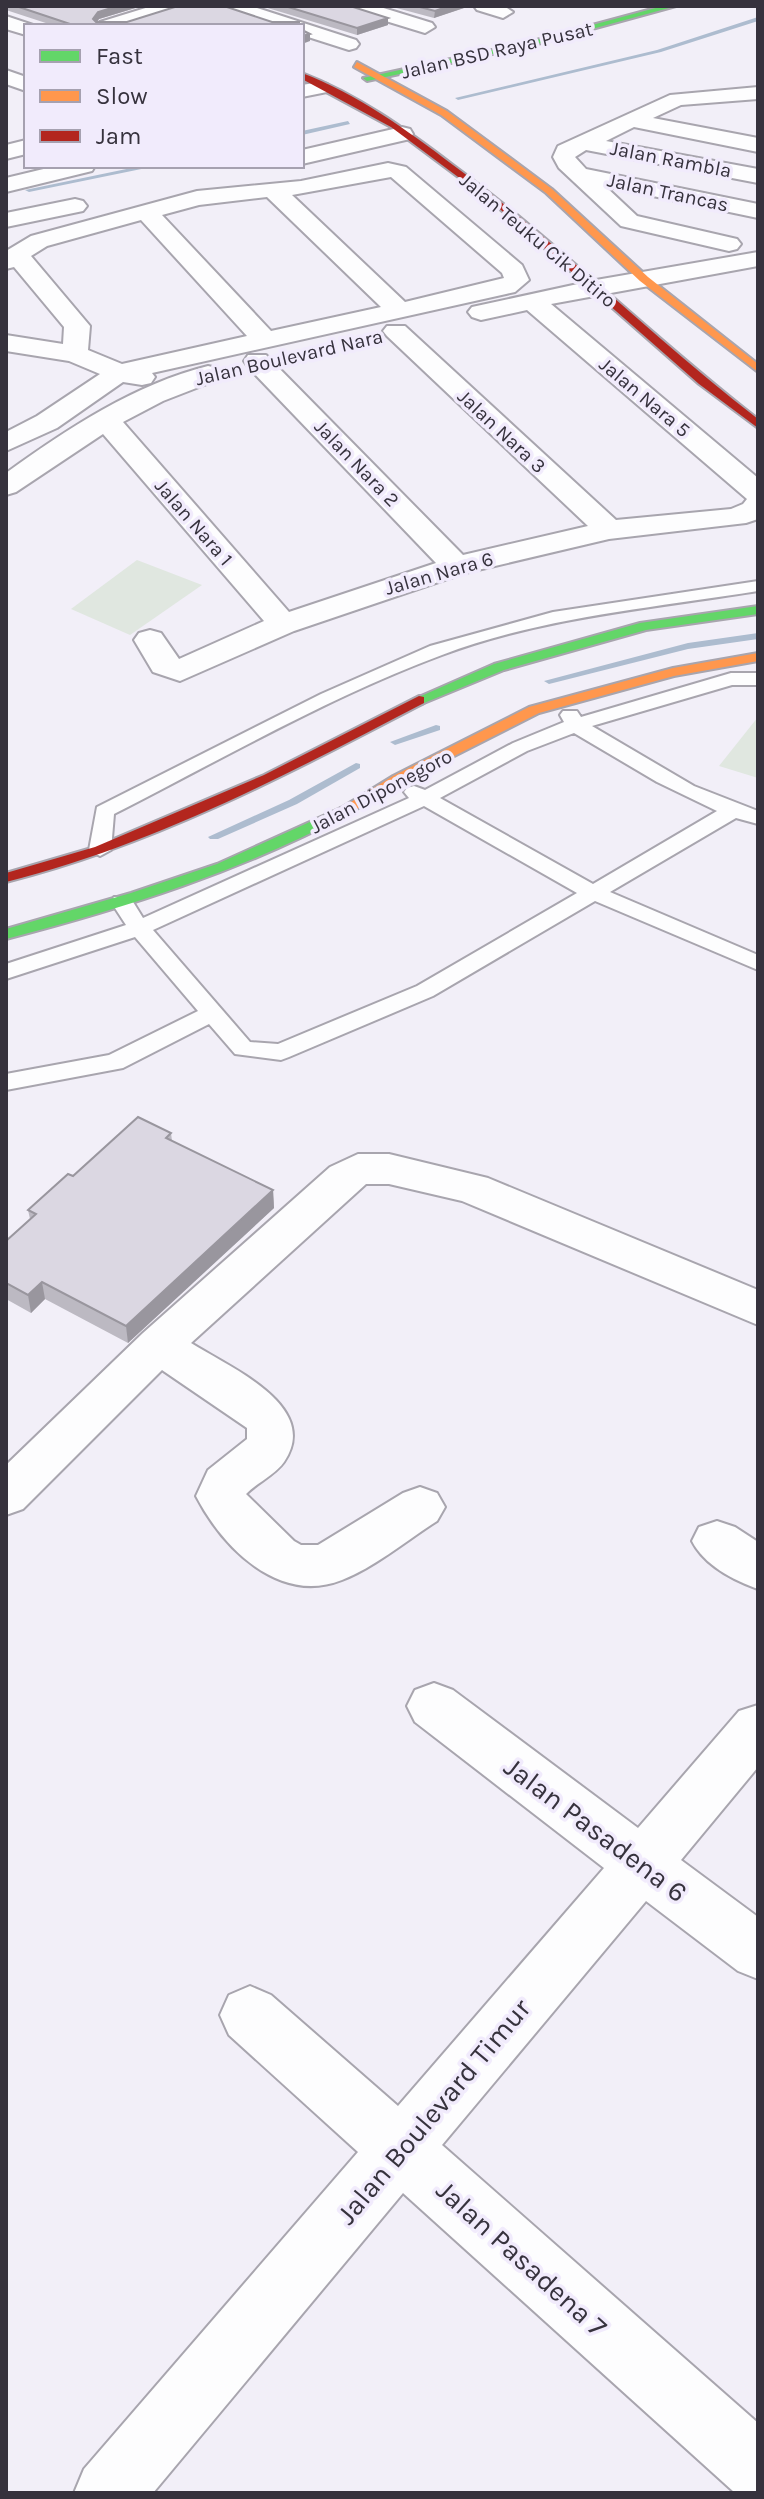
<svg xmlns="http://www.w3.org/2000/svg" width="764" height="2499" font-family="Karla,sans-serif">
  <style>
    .green { fill: #e0e7e0 }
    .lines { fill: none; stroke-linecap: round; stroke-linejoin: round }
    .stream { fill: #adbccf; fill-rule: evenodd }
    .lane-casing { stroke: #a8a5ae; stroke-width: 4 }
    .street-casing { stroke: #a8a5ae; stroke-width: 4 }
    .fast-casing { stroke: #a8a5ae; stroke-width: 4 }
    .slow-casing { stroke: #a8a5ae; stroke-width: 4 }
    .jam-casing { stroke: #a8a5ae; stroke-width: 4 }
    .lane { fill: #fdfdfe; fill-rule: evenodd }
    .street { fill: #fdfdfe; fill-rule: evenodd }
    .fast { fill: #63d668; fill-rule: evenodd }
    .slow { fill: #ff974d; fill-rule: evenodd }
    .jam { fill: #b3261e; fill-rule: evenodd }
    .wall { fill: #bcb9c2 }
    .shaded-wall { fill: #99969e }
    .building { fill: #dbd7e2; stroke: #99969e; stroke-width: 2 }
    .labels { text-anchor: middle; stroke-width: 7; stroke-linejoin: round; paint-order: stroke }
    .far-street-label { font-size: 20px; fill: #36323d; stroke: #f1ebfc }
    .near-street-label { font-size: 28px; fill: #36323d; stroke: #f1ebfc }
  </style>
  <rect width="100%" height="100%" fill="#f2eff8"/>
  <g class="green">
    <path d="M137,560L202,585L130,635L71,609Z"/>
    <path d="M758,717V778L719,766Z"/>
  </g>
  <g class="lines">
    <g class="stream">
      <path d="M758,17V21L661,52L458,100L455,98L657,50Z"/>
      <path d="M348,121L350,124L302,135V131Z"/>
      <path d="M141,166H156L29,192L25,190Z"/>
      <path d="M758,633V639L688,649L549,684L544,681L688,643Z"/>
      <path d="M436,725L440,726V730L395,745L390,742Z"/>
      <path d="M356,763L360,764V768L297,804L218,839H210L208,837L289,800Z"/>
    </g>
    <g class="lane-casing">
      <g id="lane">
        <path d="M758,581V591C653,608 542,617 442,655C329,697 222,759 114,814L111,850L100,856L89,850L97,807L321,694L430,646L553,612Z"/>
        <path d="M731,673H758V685H732L592,726L694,786L758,811V824L736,818L610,892L758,955V970L595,901L433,996L289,1057L281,1060L235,1054L209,1024L123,1068L6,1090V1074L109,1055L198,1011L135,937L6,979V964L126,925L111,902L114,897H130L143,918L409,798L404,792L407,788L414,786L425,790L513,743L564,722L560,715L563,711H577L581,717ZM574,733L657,782L717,811L593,884L440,798L527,751ZM424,806L577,893L417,986L278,1044L250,1042L153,930Z"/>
      </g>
    </g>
    <g class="street-casing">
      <g id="street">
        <path d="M152,6H182L179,10L127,26H97L100,22Z"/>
        <path d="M221,6H251L356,40L359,44L356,48L349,50L302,35V26H273L224,10Z"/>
        <path d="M347,6H377L432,23L435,27L425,33L350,10Z"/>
        <path d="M474,6H504L513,12L503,18L477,10Z"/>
        <path d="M6,16L33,25L34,26H26V35L6,29Z"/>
        <path d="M6,70L26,77V91L6,84Z"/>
        <path d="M320,82L327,84L330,88L327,92L302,97V85Z"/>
        <path d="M758,87V99L681,105L653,118L758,138V152L634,127L606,141L758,169V183L586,150L575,157L586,169L758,204V218L605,186L637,216L737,239L741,244L737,249L729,251L621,226L559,168L553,157L558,146L670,95Z"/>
        <path d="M402,127L410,129L413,134L410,139L302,164V150Z"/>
        <path d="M26,140V154L6,159V145Z"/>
        <path d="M388,163L406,167L522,265L529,280L515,292L506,294L152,373L155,377L151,383L142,385L123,382L57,428L6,451V432L37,416L100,374L69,361L6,351V335L63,344L64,327L14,267L6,269V251L31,236L197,191L301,181ZM391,177L502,273L504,278L405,302L292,195ZM267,197L381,307L271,331L162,215L199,205ZM141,220L247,336L122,364L88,350L90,326L31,256L47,246Z"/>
        <path d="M56,166H95L92,171L6,192V178Z"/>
        <path d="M75,199L83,201L87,206L83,211L6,227V213Z"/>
        <path d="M758,252V266L551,304L758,478V519L746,523L609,539L465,573L294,631L180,681L153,672L134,640L139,633L150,630L161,633L179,659L264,621L103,434L16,492L6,495V473C67,429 135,384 208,366L217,368L221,374L217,380L163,401L123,422L289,612L436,563L248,367L244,361L248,355H266L463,555L588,526L387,336L383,331L387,326H405L616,520L731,509L743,504L747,499L527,310L481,320L472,317L468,312L472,307L596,280Z"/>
        <path d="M358,1154H389L488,1178L758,1290V1325L462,1201L389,1184H366L191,1343C229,1367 322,1406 284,1462C275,1475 258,1482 246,1494L294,1541L301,1545H318L403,1493L420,1487L437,1493L445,1507L437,1521C407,1540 375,1567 342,1580C279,1605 223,1548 196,1496L208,1470L247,1439V1428L162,1370L23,1509L6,1515V1465L143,1333L330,1167Z"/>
        <path d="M717,1521L735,1527L758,1542V1589C733,1580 704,1565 692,1541L699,1527Z"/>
        <path d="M434,1683L453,1690L638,1828L739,1711L758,1705V1767L681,1860L758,1917V1979L738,1971L646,1901L442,2145L758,2423V2493L734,2492L403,2193L153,2493H74L84,2469L358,2152L229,2035L220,2015L229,1995L250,1986L271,1995L398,2106L604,1868L415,1722L407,1706L415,1690Z"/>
      </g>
    </g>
    <g class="fast-casing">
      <g id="fast">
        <path d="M663,6H676L530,46L367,81L363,78L529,42Z"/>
        <path d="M758,606V614L646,630L504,670L424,703L419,704L412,700L494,664L640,623Z"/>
        <path d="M345,806L350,807V813C242,871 125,908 6,939V929L131,893L217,864Z"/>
      </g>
    </g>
    <g class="slow-casing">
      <g id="slow">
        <path d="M357,62L447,111L552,189L648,277L758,364V372L640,281L546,193L441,115L354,67Z"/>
        <path d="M758,653V661L674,676L539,713L403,782L350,813L345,814L338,810L393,776L529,707L673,668Z"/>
      </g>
    </g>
    <g class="jam-casing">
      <g id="jam">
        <path d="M302,73C357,94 407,130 453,165C560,244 653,338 758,419V428L699,384L493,203L391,127L302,79Z"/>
        <path d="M419,696L424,697V703C290,773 154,845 6,882V873L95,847L264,775Z"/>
      </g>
    </g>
    <use href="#lane" class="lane"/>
    <use href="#street" class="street"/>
    <use href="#fast" class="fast"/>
    <use href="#slow" class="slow"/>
    <use href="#jam" class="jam"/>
  </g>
  <g class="wall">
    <path d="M6,6H142L99,19L97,22H272L299,26H55L6,10Z"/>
    <path d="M261,6H350L388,25L357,35Z"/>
    <path d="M389,6H470L434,18Z"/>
    <path d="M171,1133L172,1141L273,1190L274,1208L128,1343L45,1299L31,1313L6,1299V1241L30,1219L28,1210L73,1176Z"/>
  </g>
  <g class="shaded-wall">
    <path d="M118,6H142L99,19L94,26L93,19L98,12Z"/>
    <path d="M449,6H470L434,18L435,11Z"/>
    <path d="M388,18V25L357,35V28Z"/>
    <path d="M310,34V41L302,44V36Z"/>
    <path d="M273,1190L274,1208L128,1343L126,1326Z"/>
    <path d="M42,1282L45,1299L31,1313L28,1295Z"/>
  </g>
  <g class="building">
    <path d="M16,6H118L98,12L93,19L96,22H127L178,6H224L272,22H299V26H76Z"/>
    <path d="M285,6H350L388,18L357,28Z"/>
    <path d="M416,6H449L435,11Z"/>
    <path d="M302,30L310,34L302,36Z"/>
    <path d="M138,1117L171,1133L166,1138L273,1190L126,1326L42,1282L28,1295L6,1283V1241L36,1214L28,1210L68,1174L73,1176Z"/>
  </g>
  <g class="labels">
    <g class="far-street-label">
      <text transform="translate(497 50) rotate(-13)" y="7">Jalan BSD Raya Pusat</text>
      <text transform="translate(671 159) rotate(11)" y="7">Jalan Rambla</text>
      <text transform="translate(668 192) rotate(12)" y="7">Jalan Trancas</text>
      <text transform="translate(538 240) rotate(40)" y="7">Jalan Teuku Cik Ditiro</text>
      <text transform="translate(289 357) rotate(-13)" y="7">Jalan Boulevard Nara</text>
      <text transform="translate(645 397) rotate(40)" y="7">Jalan Nara 5</text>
      <text transform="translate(502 431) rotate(43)" y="7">Jalan Nara 3</text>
      <text transform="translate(357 463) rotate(46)" y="7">Jalan Nara 2</text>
      <text transform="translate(194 522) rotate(49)" y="7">Jalan Nara 1</text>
      <text transform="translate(439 573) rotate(-16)" y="7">Jalan Nara 6</text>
      <text transform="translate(381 791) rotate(-28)" y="7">Jalan Diponegoro</text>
    </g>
    <g class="near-street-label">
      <text transform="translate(596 1829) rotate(37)" y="10">Jalan Pasadena 6</text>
      <text transform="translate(433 2111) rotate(-50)" y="10">Jalan Boulevard Timur</text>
      <text transform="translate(522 2258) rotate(42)" y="10">Jalan Pasadena 7</text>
    </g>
  </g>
  <rect width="764" height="2499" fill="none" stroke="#36323d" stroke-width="16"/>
  <rect x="24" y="24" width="280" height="144" fill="#f1ebfc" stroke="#a6a1b0" stroke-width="2"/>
  <rect x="40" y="50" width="40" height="12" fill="#63d668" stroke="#a6a1b0" stroke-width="2"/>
  <text x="96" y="64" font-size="24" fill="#36323d">Fast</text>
  <rect x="40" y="90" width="40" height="12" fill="#ff974d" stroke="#a6a1b0" stroke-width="2"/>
  <text x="96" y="104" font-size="24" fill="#36323d">Slow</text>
  <rect x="40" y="130" width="40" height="12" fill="#b3261e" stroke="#a6a1b0" stroke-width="2"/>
  <text x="96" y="144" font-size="24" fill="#36323d">Jam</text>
</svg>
